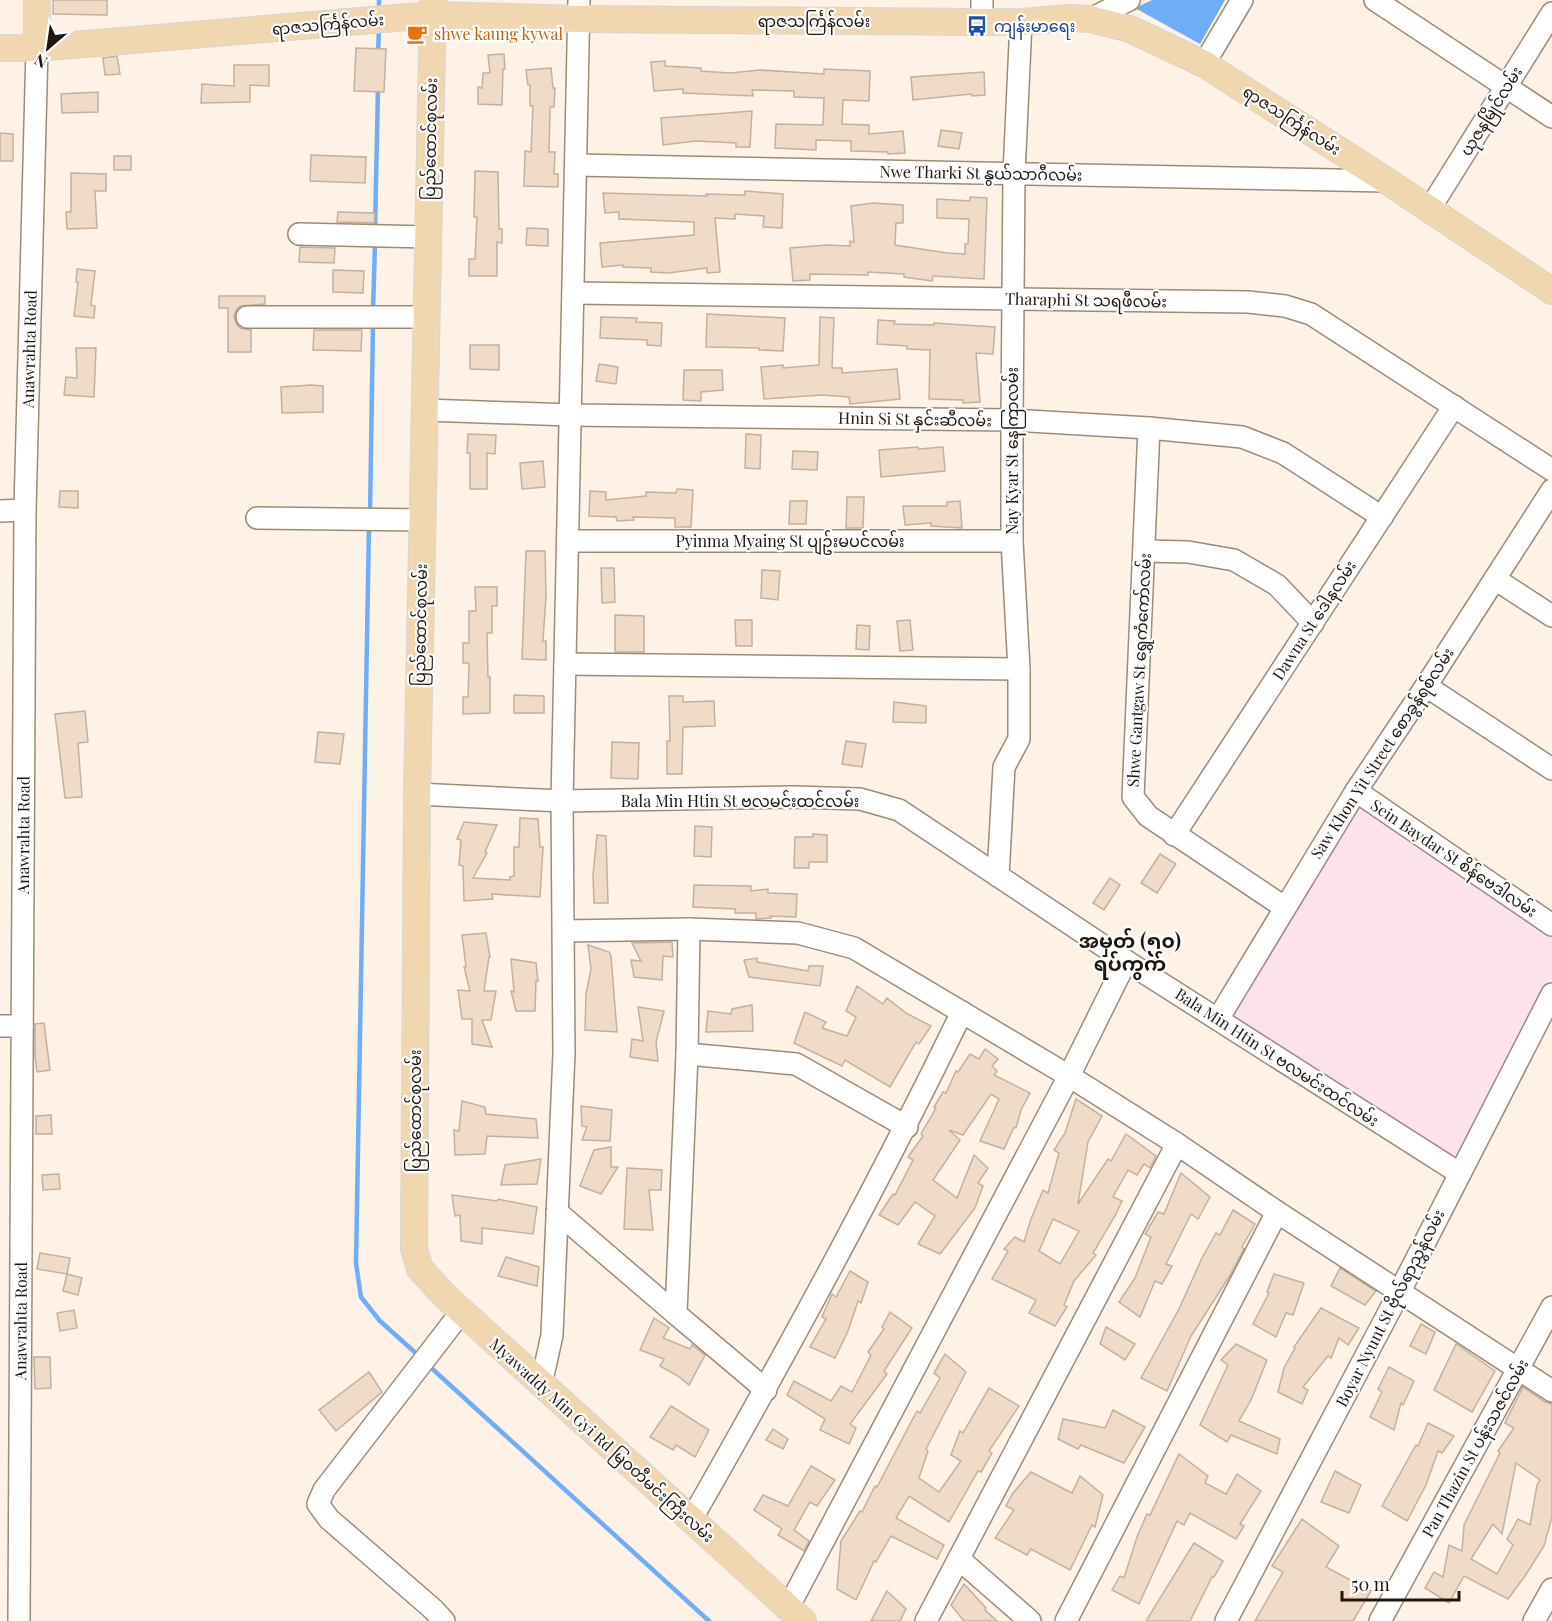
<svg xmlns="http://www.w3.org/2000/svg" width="1552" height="1621" font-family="'Playfair Display','Noto Sans Myanmar',serif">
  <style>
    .education { fill: #fbe2ed }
    .water { fill: #6fadf7 }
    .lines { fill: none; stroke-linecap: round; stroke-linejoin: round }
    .stream { stroke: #6fadf7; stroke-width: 4.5 }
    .building { fill: #efdbc7; stroke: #c3b09d; stroke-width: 1.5; fill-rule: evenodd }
    .minor-casing { stroke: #9d8b78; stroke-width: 24 }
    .major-casing { stroke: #d6d5d4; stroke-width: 28 }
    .minor { stroke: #fff; stroke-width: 21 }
    .major { stroke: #f1d7b0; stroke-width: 26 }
    .labels { text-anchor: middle; stroke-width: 4.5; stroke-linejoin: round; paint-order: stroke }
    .street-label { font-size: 16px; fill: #1e1710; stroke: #fff }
    .transit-label { font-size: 16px; fill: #164399; stroke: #fff; text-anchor: start }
    .food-label { font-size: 16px; fill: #c56008; stroke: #fff; text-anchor: start }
    .quarter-label { font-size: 20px; font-weight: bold; fill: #1e1710; stroke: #fff }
  </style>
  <rect width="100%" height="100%" fill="#fef2e6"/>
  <path class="education" d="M1358,807L1552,937V978L1456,1163L1228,1014Z"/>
  <path class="water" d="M1152,0H1225L1200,44L1135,8Z"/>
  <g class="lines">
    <g class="stream">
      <path d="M379,12V0"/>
      <path d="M378,54L379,27"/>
      <path d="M375,231L378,87"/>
      <path d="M373,312L375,243"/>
      <path d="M370,513L373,324"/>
      <path d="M369,525L356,1263L361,1297L380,1321L419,1356"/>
      <path d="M427,1364L709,1621"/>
    </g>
  </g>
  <g class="building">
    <path d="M53,0H107V15L53,14Z"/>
    <path d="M356,48L386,49L384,92L354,91Z"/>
    <path d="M504,54L505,69H503L502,105L478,104V87L482,88L483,73H490L488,55Z"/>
    <path d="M117,56L120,74L105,75L103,58Z"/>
    <path d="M665,61V66L701,68V71L730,73L760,70L824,74V69L870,71L869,101L843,100L842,124L869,125V134L903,131L905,153L888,154V152L851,151V141L816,140V150L775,148L776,124L823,125L824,98L794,97V91L752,90L753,96L683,93V89L654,91L651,62Z"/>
    <path d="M234,65H269V86L250,85V102L201,103L202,84L234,86Z"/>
    <path d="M551,68L553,88H555L554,107H550L549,152H555L554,174H558V187L524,186L525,151L531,152L533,106H530V85H528L526,70Z"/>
    <path d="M984,72L985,95L972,96L971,94L913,100L911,77Z"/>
    <path d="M98,92V112L62,113L61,94Z"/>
    <path d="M752,111L750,147H736V143L696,141L663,145L661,118Z"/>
    <path d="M941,130L962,133L959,149L938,146Z"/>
    <path d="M0,133L13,134V161H0Z"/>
    <path d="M311,155L366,157L365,183L310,181Z"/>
    <rect x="114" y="156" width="17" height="14"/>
    <path d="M475,171L498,172L499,229H502V243L497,242V276H469V259H475L477,217H474Z"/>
    <path d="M71,173L106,174V191H95L97,228L67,229L66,212H71Z"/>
    <path d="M745,191L783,194L782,228L763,227L764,216L735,214V219L715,218L720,272L707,273V268L668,273L651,272V268L623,267V265L602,267L600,243L694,235V222L619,219V212L605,213L603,193L707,196L706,194L745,195Z"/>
    <path d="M970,197L987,198L984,279L933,276L932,281L904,277V274L868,272V275L810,274V280L793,281L790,248L827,245L850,246V241L854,242L851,206L873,203L903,205V223H896L895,245L947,253L965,254V244H968L969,219L937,218V199L970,201Z"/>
    <path d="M338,212L375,213L374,223L337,222Z"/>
    <path d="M527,228L548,229V246L526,245Z"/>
    <path d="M300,247L335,248L334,263L299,262Z"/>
    <path d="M77,269L95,271L91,305L95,306L94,318L74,316L78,282H76Z"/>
    <path d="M333,270L364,271L363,293L333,292Z"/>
    <path d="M219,296H265V304L241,306L236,310L234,316L236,323L240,328L251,330V352H228V308H219Z"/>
    <path d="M707,314L785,318L783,351L759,350V348L706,347Z"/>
    <path d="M601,317L637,318L636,322L662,323L661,346L647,345V340L600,338Z"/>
    <path d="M820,317L834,318L832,368H842V373L897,369L900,399L850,404L849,397L822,395L764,399L761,367L783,365V368L819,365Z"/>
    <path d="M878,320L895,321L894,324L934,325V323L995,327L993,354L976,353L980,402L963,403V400L929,399L930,350L907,349V346L877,344Z"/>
    <path d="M314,330H362L361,351L313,350Z"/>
    <path d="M470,345H499V370L470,369Z"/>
    <path d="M76,348H96L94,397L64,395L66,377L77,378Z"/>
    <path d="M599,364L618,367L616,384L596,381Z"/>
    <path d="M684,370H722L723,390L701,392V401L683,400Z"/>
    <path d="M311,385L323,386V412L282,413L281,387Z"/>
    <path d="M468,434L496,435L495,454L487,453V489H470V453H467Z"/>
    <path d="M746,434L761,435L760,469L745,468Z"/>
    <path d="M918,447L919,449L943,447L945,471L881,477L879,450Z"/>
    <path d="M793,451L818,452L817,470L792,469Z"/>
    <path d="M543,461L545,487L522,489L520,463Z"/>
    <path d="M677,489L693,490L691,527H675V518L633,517L634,520L617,521L616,517L589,516L590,491L606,492V500L646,496V492L676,493Z"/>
    <path d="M60,491H78V508L59,507Z"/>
    <path d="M847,497H864L863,528H846Z"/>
    <path d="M790,501H807L806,524H789Z"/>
    <path d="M960,501L962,528L931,526V523L905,525L903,506H947V502Z"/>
    <path d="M526,551H545L546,596L543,641H546V660L522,659Z"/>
    <path d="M601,568H614L615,602L602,603Z"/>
    <path d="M762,570L780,571L778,600L761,598Z"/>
    <path d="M475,587H497V606H492V633H487L488,677H490V713L463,714V697H468L469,663H463V643H469V611H476Z"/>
    <path d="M615,615L644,616V652H615Z"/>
    <path d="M735,620H752V646H736Z"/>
    <path d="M910,620L913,650L900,651L897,621Z"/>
    <path d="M857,625L870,626L869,650L856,649Z"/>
    <path d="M514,695L544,696V713H514Z"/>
    <path d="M669,696H683V702L714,701L715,726L683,727L682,774H667V741H670Z"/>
    <path d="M894,702L926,706V723L893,722Z"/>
    <path d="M85,711L88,742L78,743L82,797L65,798L55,714Z"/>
    <path d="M318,732L344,734L340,764L315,762Z"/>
    <path d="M846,741L866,744L862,767L842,764Z"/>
    <path d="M612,742L639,743L638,779L611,778Z"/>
    <path d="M520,818L538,819L540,847H543L540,897L492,894L493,899L464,901L463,866L459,865L461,840L457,839L464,822L497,825L485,852L487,853L473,878L510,880V877L514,876V847H519Z"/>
    <path d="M695,826L712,827L711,857L694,856Z"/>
    <path d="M813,834L827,835V862H809V868H794L795,837H813Z"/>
    <path d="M597,835L606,836L608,903H594L593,875Z"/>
    <path d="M1160,854L1176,864L1157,893L1141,883Z"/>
    <path d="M1110,878L1120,885L1104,910L1093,903Z"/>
    <path d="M694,885L751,886V891L768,889V893L797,894L796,917L770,916L771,918L756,919V913H735V909L693,907Z"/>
    <path d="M486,933L490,957H489L484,991H496L491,1020H482L492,1047L472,1044V1019H462L458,990L470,991L464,967H466L462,935Z"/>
    <path d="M672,942L673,957L663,956L662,980L634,977L631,960L641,961L632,943Z"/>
    <path d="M588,945L609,952L611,956L617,1032L585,1030L586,994L591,969Z"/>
    <path d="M757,958V962L808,971L809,966H823L820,986L749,977L744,960Z"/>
    <path d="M511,959L536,963L538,981H536L535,1011H516L511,991L514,992Z"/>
    <path d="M857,986L883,1004L887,998L906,1013L931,1026L919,1044L916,1042L890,1087L845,1060L842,1066L794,1043L805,1012L826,1022L822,1028L847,1036L856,1017L846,1011Z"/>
    <path d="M752,1005L753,1031L706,1032L708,1011L731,1014L732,1009Z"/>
    <path d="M638,1007L664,1011L656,1042L658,1061L630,1057L632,1039L643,1041Z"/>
    <path d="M44,1023L50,1070L37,1072L35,1056V1024Z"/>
    <path d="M985,1049L998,1059L992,1066L997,1071L994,1075L1030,1093L1021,1110L1016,1128L1014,1127L1004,1149L980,1141L999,1099L991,1094L963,1135L949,1130L960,1140L933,1180L957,1198L974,1155L988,1168L978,1183L983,1186L975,1208L940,1254L918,1244L935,1216L915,1202L898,1225L879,1215L893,1194L895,1195L913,1160L908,1157L923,1136L921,1134L936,1108L934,1107L943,1092L946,1093L956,1071L958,1072L970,1054L979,1059Z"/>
    <path d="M1076,1099L1102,1116L1088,1142L1078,1204L1108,1159L1111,1161L1126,1134L1156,1156L1150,1168L1144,1164L1137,1175L1128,1170L1113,1197L1122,1201L1116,1214L1093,1253L1096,1255L1074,1281L1064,1305L1067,1307L1055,1326L1029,1313L1036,1300L992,1279L1008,1251L1004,1249L1015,1237L1024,1242L1031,1219L1043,1190L1048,1193L1059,1153L1054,1150L1065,1133ZM1053,1219L1079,1231L1060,1264L1039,1251Z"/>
    <path d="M462,1101L485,1107L486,1114L536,1119L538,1138L487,1136L485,1154L455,1155L454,1130L459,1131Z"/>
    <path d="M581,1106L612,1110L610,1141L582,1140L587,1127L582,1126Z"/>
    <path d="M51,1115L52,1134H36V1116Z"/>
    <path d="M611,1147V1167H618L601,1194L580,1186L594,1150Z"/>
    <path d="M541,1159L537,1184L501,1185L505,1165Z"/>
    <path d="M627,1168L662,1170L661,1190H649L653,1230L624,1229Z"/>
    <path d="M1181,1173L1210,1197L1198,1219L1191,1214L1166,1264L1172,1266L1162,1284L1155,1281L1140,1317L1119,1302L1135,1278L1151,1237L1145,1234L1158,1212L1164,1214Z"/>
    <path d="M59,1174L60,1189L43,1190L42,1175Z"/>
    <path d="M452,1195L497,1201L498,1199L537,1207L533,1234L482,1228V1244L461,1241L460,1215L455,1216Z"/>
    <path d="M1233,1210L1255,1224L1242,1247L1244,1249L1229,1277L1191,1336L1167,1391L1141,1378L1179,1309L1202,1258L1216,1233L1220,1235Z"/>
    <path d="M40,1253L70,1258L67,1274L37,1269Z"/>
    <path d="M506,1257L539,1267L537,1286L498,1276Z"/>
    <path d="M1340,1268L1376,1291L1365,1305L1331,1286Z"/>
    <path d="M850,1271L868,1282L861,1303L858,1301L848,1331L835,1358L810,1347L826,1319L822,1317L832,1294L836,1297Z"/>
    <path d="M67,1274L82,1278L78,1295L63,1291Z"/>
    <path d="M1274,1274L1304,1283L1293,1315L1286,1313L1276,1337L1253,1324L1269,1293L1267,1292Z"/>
    <path d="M1321,1308L1359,1328L1348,1345L1339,1338L1331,1358L1328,1356L1303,1387L1308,1390L1302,1404L1278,1392L1284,1368L1295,1348L1294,1347Z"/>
    <path d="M74,1310L77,1328L60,1331L57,1313Z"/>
    <path d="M890,1312L912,1328L884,1371L887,1374L850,1424L856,1428L849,1444L820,1430L825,1419L787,1395L794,1381L831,1401L841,1386L852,1392L871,1355L868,1352L884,1329L882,1327Z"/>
    <path d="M654,1318L669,1328L663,1338L690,1349L692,1345L705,1355L689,1385L678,1376L660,1366L664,1359L640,1350Z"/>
    <path d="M1421,1324L1435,1332L1426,1354L1410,1346Z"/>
    <path d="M1106,1327L1135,1344L1125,1360L1100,1344Z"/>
    <path d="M1236,1344L1267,1360L1251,1400L1239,1421L1280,1439L1277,1454L1231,1435L1227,1442L1200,1425L1228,1365L1221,1360Z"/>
    <path d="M1456,1344L1495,1371L1472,1412L1434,1390Z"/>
    <path d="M945,1354L966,1372L926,1449L928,1451L919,1478L939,1492L961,1461L951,1455L960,1431L963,1433L989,1388L1019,1406L989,1451L992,1453L981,1472L978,1471L949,1522L909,1496L896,1518L944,1545L937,1559L891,1536L876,1562L874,1561L856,1600L837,1589L841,1541L860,1511L862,1512L875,1486L877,1487L909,1426L917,1411L920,1413L940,1378L934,1373Z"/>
    <path d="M34,1357H50L51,1388L35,1389Z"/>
    <path d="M1389,1367L1414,1381L1403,1405L1401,1403L1394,1430L1370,1417L1382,1392L1378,1389Z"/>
    <path d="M369,1372L382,1392L336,1431L319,1410Z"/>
    <path d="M1523,1387L1545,1402L1552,1404V1517L1544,1546L1525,1576L1508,1599L1464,1576L1449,1603L1425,1588L1434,1572L1443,1577L1449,1545L1462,1551L1464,1525L1500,1453L1498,1451L1514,1428L1505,1423ZM1516,1463L1540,1480L1537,1485L1530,1525L1518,1519L1507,1539L1513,1545L1497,1574L1471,1559L1493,1524L1502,1534Z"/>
    <path d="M671,1406L709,1430L695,1457L676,1445L673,1450L650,1437Z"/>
    <path d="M1113,1410L1145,1427L1124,1463L1081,1445L1078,1449L1058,1439L1063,1419L1105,1428Z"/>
    <path d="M1428,1423L1454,1436L1442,1453L1438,1451L1426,1485L1407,1521L1382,1506L1416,1445L1418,1446Z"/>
    <path d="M773,1429L788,1439L783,1449L766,1440Z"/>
    <path d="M1179,1454L1208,1476L1205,1483L1226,1494L1237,1474L1261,1491L1240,1524L1244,1526L1236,1539L1190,1513L1184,1525L1177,1521L1139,1604L1112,1590L1120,1576L1124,1578L1137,1537L1147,1514L1150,1515Z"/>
    <path d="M811,1466L835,1480L817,1506L810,1502L794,1530L809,1541L804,1551L778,1535L782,1529L754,1510L763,1495L788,1506Z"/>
    <path d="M1335,1471L1361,1485L1349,1513L1321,1502Z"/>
    <path d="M1031,1472L1072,1493L1080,1476L1103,1495L1095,1527L1092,1525L1070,1570L1031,1549L1027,1555L995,1538L1014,1510L1006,1506L1013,1493Z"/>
    <path d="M1302,1519L1339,1546L1326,1567L1371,1591L1353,1621H1255L1283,1572L1272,1566Z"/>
    <path d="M1194,1543L1223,1561L1214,1577H1212L1190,1621H1146Z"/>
    <path d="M964,1584L986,1608L985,1610L997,1621H964L951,1605Z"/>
    <path d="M887,1591L906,1609L900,1621H871Z"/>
  </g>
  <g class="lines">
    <g class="minor-casing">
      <g id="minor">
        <path d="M982,0V22"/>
        <path d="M1375,0L1552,117"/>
        <path d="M1090,19L1129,0"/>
        <path d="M1204,64L1242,0"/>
        <path d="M576,165L1387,181"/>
        <path d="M1429,210L1552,13"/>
        <path d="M299,234L428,237"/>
        <path d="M573,293L1248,302L1285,306L1311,314L1552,470"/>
        <path d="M247,317H427"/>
        <path d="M425,410L570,415L1012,420L1149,428L1242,437L1283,453L1382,517"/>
        <path d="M1149,428L1133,797L1148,816L1284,907"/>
        <path d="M0,511L25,510"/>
        <path d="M257,518L423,520"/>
        <path d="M568,541H1012"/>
        <path d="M1144,551L1188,552L1234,560L1277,585L1313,623"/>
        <path d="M1495,579L1552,616"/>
        <path d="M565,664L1019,669"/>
        <path d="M1426,686L1552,769"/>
        <path d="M1356,791L1552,925"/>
        <path d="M417,794L562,801L794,797L860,799L899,810L1126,961L1459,1173"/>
        <path d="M1174,835L1454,406"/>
        <path d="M998,876L1004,767L1019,739V669L1012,541V420L1014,173L1021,22"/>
        <path d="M689,929L687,1054L676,1314L766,1390"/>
        <path d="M564,931L689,929L798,933L854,948L1069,1076L1177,1144L1277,1212L1552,1391"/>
        <path d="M1218,1019L1356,791L1426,686L1552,490"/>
        <path d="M0,1026H22"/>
        <path d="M687,1054L796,1064L907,1127"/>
        <path d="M557,1212L676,1314"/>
        <path d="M541,1385L552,1335L564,1053L562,801L579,0"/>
        <path d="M691,1520C786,1354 878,1185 962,1012"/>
        <path d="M959,1559L1030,1621"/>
        <path d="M788,1608L1069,1076L1126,961"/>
        <path id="s1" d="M19,1621L25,510L37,48"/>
        <path d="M444,1621L434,1610L329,1519L318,1504L324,1490L462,1311"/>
        <path d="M926,1621L1177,1144"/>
        <path d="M1066,1621L1277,1212"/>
        <path d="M1226,1621L1400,1291L1552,994"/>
        <path d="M1380,1621L1552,1307"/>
        <path d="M1534,1621L1552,1589"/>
      </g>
    </g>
    <g class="major-casing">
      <g id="major">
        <path d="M433,0L417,794L414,1249L420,1269L446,1297L803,1621"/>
        <path d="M0,48H37L432,15L579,19L982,22H1021L1070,18L1090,19L1130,29L1204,64L1387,181L1552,291"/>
        <path d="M37,48V0"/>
      </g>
    </g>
    <use href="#minor" class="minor"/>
    <use href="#major" class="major"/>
  </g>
  <defs>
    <g id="bus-bare" transform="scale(1.62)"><path d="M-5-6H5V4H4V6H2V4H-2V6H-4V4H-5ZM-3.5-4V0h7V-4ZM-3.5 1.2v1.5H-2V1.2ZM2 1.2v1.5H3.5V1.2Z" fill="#1a4fb4" stroke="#fff" stroke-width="2.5" paint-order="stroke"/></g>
    <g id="cafe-bare" transform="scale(1.62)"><path d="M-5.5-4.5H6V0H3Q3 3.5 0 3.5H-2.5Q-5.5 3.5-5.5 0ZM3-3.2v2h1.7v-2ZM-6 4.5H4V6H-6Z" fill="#e8710a" stroke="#fff" stroke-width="2.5" paint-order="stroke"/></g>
  </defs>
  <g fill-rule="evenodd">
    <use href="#bus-bare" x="977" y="26"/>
    <use href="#cafe-bare" x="417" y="34"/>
  </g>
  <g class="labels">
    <g class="street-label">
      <text x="814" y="27">ရာဇသင်္ကြန်လမ်း</text>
      <text transform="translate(328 24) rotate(-5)" y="6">ရာဇသင်္ကြန်လမ်း</text>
      <text transform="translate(1491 111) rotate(-58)" y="6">ယုဇနမြိုင်လမ်း</text>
      <text transform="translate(1292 120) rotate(33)" y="6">ရာဇသင်္ကြန်လမ်း</text>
      <text transform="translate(430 139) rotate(-89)" y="6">ပြည်ထောင်စုလမ်း</text>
      <text transform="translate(981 173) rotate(1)" y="6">Nwe Tharki St နွယ်သာဂီလမ်း</text>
      <text transform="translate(1086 300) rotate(1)" y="6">Tharaphi St သရဖီလမ်း</text>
      <text dy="6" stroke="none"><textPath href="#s1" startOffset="1272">Anawrahta Road</textPath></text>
      <text transform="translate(915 419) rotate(1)" y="6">Hnin Si St နှင်းဆီလမ်း</text>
      <text transform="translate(1012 451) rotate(-90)" y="6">Nay Kyar St နေကြာလမ်း</text>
      <text x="790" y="547">Pyinma Myaing St ပျဥ်းမပင်လမ်း</text>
      <text transform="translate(1314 620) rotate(-57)" y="6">Dawna St ဒေါနလမ်း</text>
      <text transform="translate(420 625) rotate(-89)" y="6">ပြည်ထောင်စုလမ်း</text>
      <text transform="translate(1139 670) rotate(-87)" y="6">Shwe Gantgaw St ရွှေကံကော်လမ်း</text>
      <text transform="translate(1382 753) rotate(-57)" y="6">Saw Khon Yit Street စောခွန်ရစ်လမ်း</text>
      <text x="740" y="807">Bala Min Htin St ဗလမင်းထင်လမ်း</text>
      <text dy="6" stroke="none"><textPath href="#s1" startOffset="786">Anawrahta Road</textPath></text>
      <text transform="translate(1454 858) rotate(34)" y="6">Sein Baydar St စိန်ဗေဒါလမ်း</text>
      <text transform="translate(1277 1057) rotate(33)" y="6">Bala Min Htin St ဗလမင်းထင်လမ်း</text>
      <text transform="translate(415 1111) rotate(-90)" y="6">ပြည်ထောင်စုလမ်း</text>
      <text transform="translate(1390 1308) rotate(-63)" y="6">Boyar Nyunt St ဗိုလ်ရာညွှန်လမ်း</text>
      <text dy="6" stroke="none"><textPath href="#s1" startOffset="300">Anawrahta Road</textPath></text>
      <text transform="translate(602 1440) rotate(42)" y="6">Myawaddy Min Gyi Rd မြဝတီမင်းကြီးလမ်း</text>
      <text transform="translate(1475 1448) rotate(-61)" y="6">Pan Thazin St ပန်းသဇင်လမ်း</text>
    </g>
    <g class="transit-label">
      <text x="994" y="32">ကျန်းမာရေး</text>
    </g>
    <g class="food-label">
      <text x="434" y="40">shwe kaung kywal</text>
    </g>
    <g class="quarter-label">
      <text x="1130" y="948">အမှတ် (၅၀)<tspan x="1130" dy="23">ရပ်ကွက်</tspan></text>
    </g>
  </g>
  <g transform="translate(48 48) rotate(209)" stroke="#ffffff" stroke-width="4.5" paint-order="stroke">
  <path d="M0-4.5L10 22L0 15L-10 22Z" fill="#1e1710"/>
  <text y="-9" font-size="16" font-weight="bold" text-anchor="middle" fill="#1e1710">N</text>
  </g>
  <path d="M1342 1591v9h117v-9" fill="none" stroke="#1e1710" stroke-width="3"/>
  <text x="1351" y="1591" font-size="18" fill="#1e1710" stroke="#ffffff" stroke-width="4.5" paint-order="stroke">50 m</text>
</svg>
